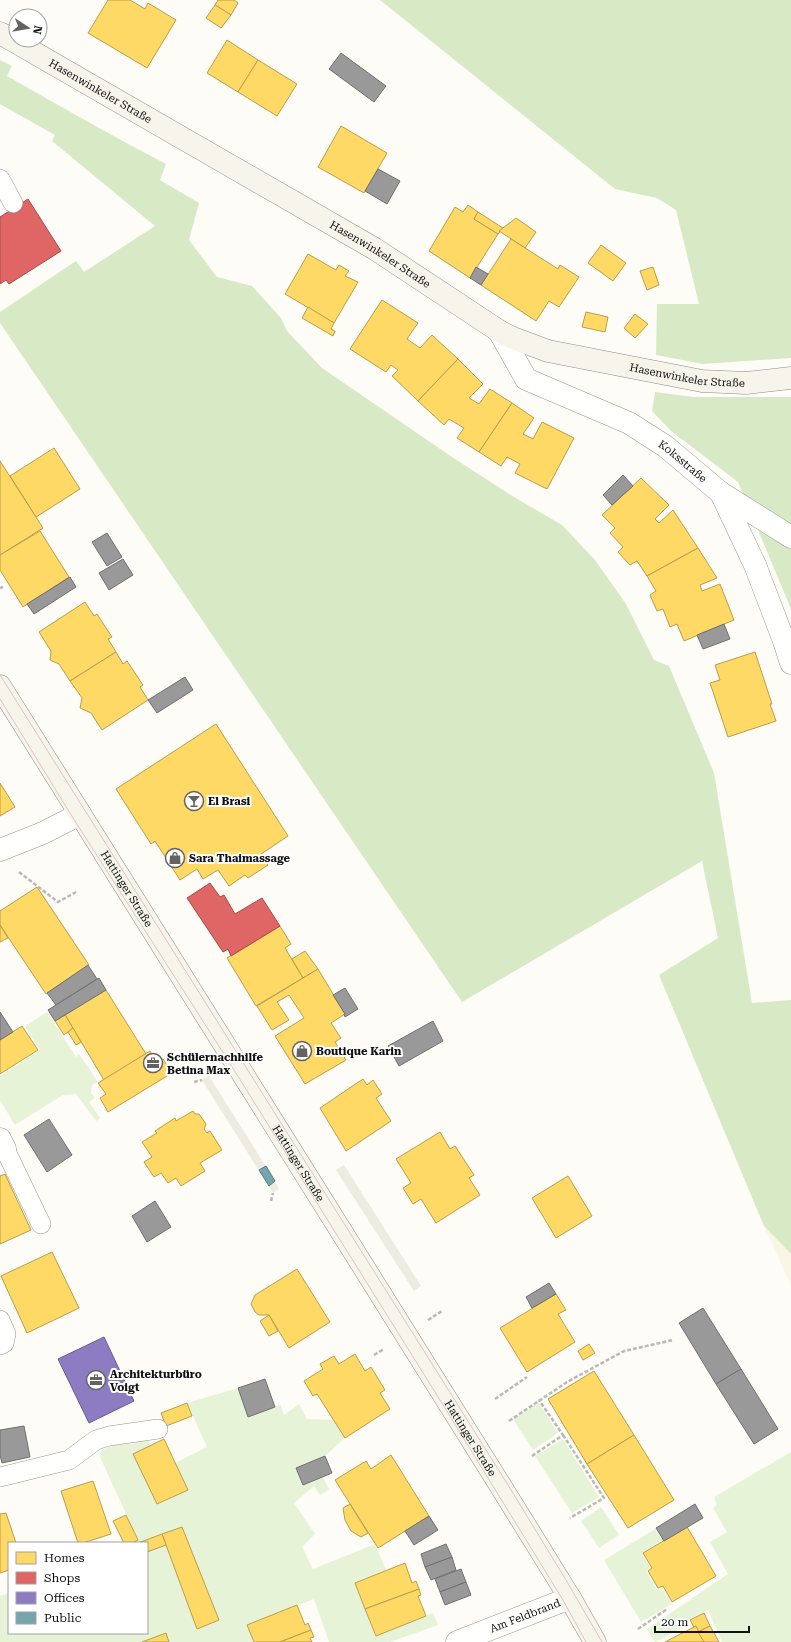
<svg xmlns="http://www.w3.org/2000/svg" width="791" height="1642" font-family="'Roboto Serif',serif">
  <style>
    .farmland { fill: #f9f7e4 }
    .green { fill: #e7f3d7 }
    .forest { fill: #d8eac5 }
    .plaza { fill: #edebe2 }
    .homes { fill: #ffd966; stroke: #b89d4c }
    .shops { fill: #e06666; stroke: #a24c4c }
    .offices { fill: #8e7cc3; stroke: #685c8e }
    .public { fill: #76a5af; stroke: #587980 }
    .industry { fill: #999; stroke: #707070 }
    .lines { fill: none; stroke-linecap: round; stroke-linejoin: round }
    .lane-casing { stroke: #979795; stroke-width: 20 }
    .street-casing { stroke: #979795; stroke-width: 23 }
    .secondary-casing { stroke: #8e8d8b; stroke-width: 23 }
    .path { stroke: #b9b9b8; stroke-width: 2.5; stroke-dasharray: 4 2; stroke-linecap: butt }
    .lane { stroke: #fffffe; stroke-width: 19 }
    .street { stroke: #fffffe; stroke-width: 22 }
    .secondary { stroke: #f6f4eb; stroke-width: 22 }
    .tram { stroke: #d9c6c7; stroke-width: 1 }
    .labels { text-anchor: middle; stroke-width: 4; stroke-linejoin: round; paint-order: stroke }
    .street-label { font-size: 11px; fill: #111; stroke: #fff }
    .poi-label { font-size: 11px; font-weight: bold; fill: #111; stroke: #fff; text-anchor: start }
  </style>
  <rect width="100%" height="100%" fill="#fdfcf7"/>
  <path class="farmland" d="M764,1226L791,1254V1285Z"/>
  <g class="green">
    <path d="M47,1012L76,1057L79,1054L98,1082L92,1085L91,1093L95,1098L89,1102L100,1118L96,1121L76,1094L63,1095L15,1125L0,1100V1076L40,1050L25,1026Z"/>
    <path d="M238,1388L248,1417L275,1407L280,1404L284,1415L299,1404L307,1419L334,1420L345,1438L325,1456L296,1468L303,1485L323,1477L329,1489L320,1495L314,1486L294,1503L315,1534L302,1547L313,1569L375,1544L386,1570L355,1583L375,1636L433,1613L438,1625L390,1642H329L314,1599L247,1625L254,1642H0V1596L9,1593V1633H147V1552L166,1545L197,1629L219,1620L182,1527L138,1543H132L138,1540L100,1457V1452L103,1449L119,1444H133L140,1440L149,1441L151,1445L133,1454L157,1504H159L188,1490L175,1463L207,1447L187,1403Z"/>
    <path d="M539,1403L558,1433L533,1450L513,1419Z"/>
    <path d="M563,1439L599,1497L572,1513L535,1456Z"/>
    <path d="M791,1452V1642H722L708,1610L687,1620L688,1625L655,1642L647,1629L728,1574L710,1542L727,1532L713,1508L717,1505L714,1497Z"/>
    <path d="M601,1507L619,1535L599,1548L581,1521Z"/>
    <path d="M655,1529L662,1540L642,1553L651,1568L646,1571L657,1590L662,1588L672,1604L641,1622L604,1560Z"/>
  </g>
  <g class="forest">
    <path d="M380,0H791V358L703,364L656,355L657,304H699L676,210L657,198L615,189Z"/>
    <path d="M0,60L12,66L7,76C60,106 112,136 166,164L160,180L199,203L189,240L217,277L252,286L281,318L287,331L322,368L452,457L514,497L562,525L595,560L626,604L654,660L669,666L714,773L752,1003L791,1000V1254L764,1226L659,975L718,938L702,861L462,1002L0,323V312L76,261L84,272L155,226L52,141L55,135L0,104Z"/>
    <path d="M655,392L693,397H791V609L738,482L671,431L652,411Z"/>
  </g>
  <g class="plaza">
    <path d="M209,1076L275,1181L279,1189L273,1193L202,1080Z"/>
    <path d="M344,1165L421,1286L414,1291L336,1170Z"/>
  </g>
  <g class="homes">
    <path d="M108,0H130L145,9L148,3L176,20L147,68L88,33Z"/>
    <path d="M218,0H234L238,3L231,15L215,5Z"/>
    <path d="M215,5L231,15L221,28L206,18Z"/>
    <path d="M227,40L258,60L238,92L207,73Z"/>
    <path d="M258,60L297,84L277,116L238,92Z"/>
    <path d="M341,126L387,153L364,193L318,167Z"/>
    <path d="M468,205L478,212L474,219L498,234L470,278L429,251L455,207L463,212Z"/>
    <path d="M478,212L503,228L498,234L474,219Z"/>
    <path d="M516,218L536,232L525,248L499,231Z"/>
    <path d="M511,239L558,269L560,265L579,277L559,307L549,301L536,321L481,285Z"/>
    <path d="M601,245L626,263L613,281L588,263Z"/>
    <path d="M308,254L336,270L339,265L349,271L345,276L358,282L334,323L285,294Z"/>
    <path d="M653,267L659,285L647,290L640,271Z"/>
    <path d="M382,300L418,323L407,339L420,348L432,335L458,359L418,401L392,376L398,370L391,365L386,372L350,349Z"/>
    <path d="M308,307L334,323L331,329L335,331L333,336L302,318Z"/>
    <path d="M586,312L608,317L605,332L582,327Z"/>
    <path d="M635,314L648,324L635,338L624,328Z"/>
    <path d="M458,359L483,384L469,398L479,404L490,389L512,403L479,452L457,438L464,428L449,419L444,425L418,401Z"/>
    <path d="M512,403L534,418L523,434L533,439L542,422L574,438L547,489L515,473L520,464L507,457L501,466L479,452Z"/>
    <path d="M54,448L80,489L36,517L10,476Z"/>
    <path d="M0,461L43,528L0,555Z"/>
    <path d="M641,478L669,505L655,519L659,523L673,510L698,548L647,576L637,561L630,565L618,552L623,547L610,533L615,528L602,515Z"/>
    <path d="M40,531L69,577L23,607L0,570V555Z"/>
    <path d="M698,548L717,578L700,585L702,591L720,584L734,620L684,641L677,624L670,627L663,609L657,611L650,595L656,591L647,576Z"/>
    <path d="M85,602L94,616L97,614L112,637L108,639L116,652L70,681L59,664L50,660L51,651L39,632Z"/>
    <path d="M116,652L123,664L127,661L143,685L140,687L148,700L102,730L91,713L80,708L82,698L70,681Z"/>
    <path d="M755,652L772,704H770L776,721L728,737L710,683L720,680L715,665Z"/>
    <path d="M216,724L288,836L261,854L268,865L248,878L245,875L229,886L218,870L203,879L197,869L180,880L155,841L151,844L116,789Z"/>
    <path d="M0,783L15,807L0,816Z"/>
    <path d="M37,887L89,965L46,994L0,925V911Z"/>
    <path d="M0,925L8,938L0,942Z"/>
    <path d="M280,926L291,944L285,948L303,978L256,1006L227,958Z"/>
    <path d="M305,951L318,969L303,978L292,959Z"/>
    <path d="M318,969L345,1014L331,1023L341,1038L335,1042L346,1060L305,1084L275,1036L304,1018L289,995L277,1002L289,1020L272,1030L257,1006Z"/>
    <path d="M106,990L146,1054L104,1080L65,1015Z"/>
    <path d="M65,1015L73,1028L64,1035L55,1021Z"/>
    <path d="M22,1026L38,1050L0,1074V1040Z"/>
    <path d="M73,1028L81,1042L76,1045L68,1032Z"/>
    <path d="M150,1051L157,1063L163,1059L172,1073L108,1112L100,1098L106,1094L98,1083Z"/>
    <path d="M363,1079L367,1085L373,1080L382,1094L376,1098L391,1121L346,1151L320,1108Z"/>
    <path d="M193,1111L195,1114H199L206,1124L204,1129L207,1133L210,1131L222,1150L200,1163L205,1171L181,1186L176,1178L168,1183L161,1173L154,1177L144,1162L152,1157L142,1142L157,1133L155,1131L175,1118L176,1121Z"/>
    <path d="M440,1132L450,1149L455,1146L474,1175L469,1178L480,1195L436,1223L421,1199L413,1204L403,1188L411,1183L396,1159Z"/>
    <path d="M5,1174L31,1230L0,1244V1176Z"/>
    <path d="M568,1176L592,1216L556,1238L532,1198Z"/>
    <path d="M52,1252L79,1308L27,1333L1,1276Z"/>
    <path d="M297,1269L330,1322L289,1348L269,1315H259L255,1312L251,1304L255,1295Z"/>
    <path d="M556,1294L566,1310L558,1314L575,1342L527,1372L500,1328Z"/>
    <path d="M269,1315L278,1331L269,1336L260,1321Z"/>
    <path d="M589,1344L595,1353L583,1360L578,1351Z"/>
    <path d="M355,1354L365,1371L371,1367L385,1390L380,1393L390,1409L345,1438L317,1394L313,1396L304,1381L323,1369L320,1364L334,1356L339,1364Z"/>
    <path d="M594,1371L634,1435L587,1464L548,1399Z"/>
    <path d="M187,1403L192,1416L166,1426L161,1413Z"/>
    <path d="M634,1435L674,1500L628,1528L587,1464Z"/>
    <path d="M164,1439L188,1490L157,1504L133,1454Z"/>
    <path d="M391,1455L429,1516L378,1548L335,1480L366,1461L371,1469Z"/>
    <path d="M93,1481L111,1534L83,1543H78L61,1491Z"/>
    <path d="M350,1504L368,1533L361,1537L351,1531L345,1520L343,1508Z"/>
    <path d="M6,1513L16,1543H9V1570L0,1573V1514Z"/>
    <path d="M126,1515L138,1540L132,1543H124L113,1521Z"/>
    <path d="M182,1527L219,1620L197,1629L162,1534Z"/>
    <path d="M687,1527L716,1576L672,1602L663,1586L658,1588L648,1571L652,1568L643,1553Z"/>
    <path d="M162,1534L166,1545L147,1552V1543H138Z"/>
    <path d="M405,1563L412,1583L416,1581L419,1589L365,1609L355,1583Z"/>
    <path d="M419,1589L421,1595L418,1596L426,1616L376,1636L365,1609Z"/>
    <path d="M297,1605L305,1625L308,1623L311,1630L280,1642H254L247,1625Z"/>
    <path d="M704,1613L710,1626L698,1632L696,1626L694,1627L690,1620Z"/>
    <path d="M696,1626L704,1642H665L694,1627Z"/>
    <path d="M710,1626L719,1642H704L698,1632Z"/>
    <path d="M311,1630L314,1637L310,1638L312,1642H280Z"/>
    <path d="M166,1633L169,1642H142Z"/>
  </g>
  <g class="shops">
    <path d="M28,199L61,251L9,284L6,280L0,284V217Z"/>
    <path d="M210,883L220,897L224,895L235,914L262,898L280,926L231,956L228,949L223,952L187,898Z"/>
  </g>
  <path class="offices" d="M104,1337L134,1401L89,1423L58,1359Z"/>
  <path class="public" d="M266,1166L275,1181L269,1186L259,1170Z"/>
  <g class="industry">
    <path d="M341,53L386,86L374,102L329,69Z"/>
    <path d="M378,169L400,181L387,204L365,191Z"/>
    <path d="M476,267L488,274L481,285L470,278Z"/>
    <path d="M623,475L633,486L612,505L603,495Z"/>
    <path d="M107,533L122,557L107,566L92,542Z"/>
    <path d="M123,559L133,575L109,590L99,573Z"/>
    <path d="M70,577L76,587L34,614L27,604Z"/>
    <path d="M724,624L730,639L703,649L697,635Z"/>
    <path d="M185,677L193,690L157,713L148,700Z"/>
    <path d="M88,965L97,979L56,1005L47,993Z"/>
    <path d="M99,978L106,990L55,1021L48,1010Z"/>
    <path d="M345,988L358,1009L345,1017L344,1014H345L333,995Z"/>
    <path d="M0,1012L13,1032L0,1040Z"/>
    <path d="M433,1021L443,1041L399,1066L388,1046Z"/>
    <path d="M49,1119L72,1155L47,1172L24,1135Z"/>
    <path d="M155,1201L171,1227L147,1242L132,1216Z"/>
    <path d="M549,1283L556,1294L532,1308L526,1297Z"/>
    <path d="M703,1308L741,1369L716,1384L679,1323Z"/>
    <path d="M741,1369L778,1429L754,1444L716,1384Z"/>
    <path d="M265,1379L275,1407L248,1417L238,1388Z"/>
    <path d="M24,1426L30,1457L2,1463L0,1455V1430Z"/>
    <path d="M325,1456L332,1473L303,1485L296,1468Z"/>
    <path d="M695,1504L703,1518L664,1541L656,1528Z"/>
    <path d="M429,1516L438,1530L414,1545L405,1531Z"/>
    <path d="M446,1544L452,1557L425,1567L421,1554Z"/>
    <path d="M452,1557L456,1570L431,1580L425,1567Z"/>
    <path d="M461,1569L466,1582L440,1592L435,1579Z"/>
    <path d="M466,1582L471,1595L445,1605L440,1592Z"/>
  </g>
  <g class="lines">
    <g class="lane-casing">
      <g id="lane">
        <path d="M0,179L13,203"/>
        <path d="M5,1149L41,1224"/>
        <path d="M0,1320L6,1334L4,1343L0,1345"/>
        <path d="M0,1477L69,1460L96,1440L109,1436L158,1429"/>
      </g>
    </g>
    <g class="street-casing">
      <g id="street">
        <path id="s1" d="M499,331L526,379L629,423L665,446L721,493L755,565L784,641L791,663"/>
        <path d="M721,493L791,537"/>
        <path d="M0,850L43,833L80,814"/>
        <path d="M0,1139L5,1149"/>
        <path id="s2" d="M457,1642L570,1598"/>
      </g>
    </g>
    <g class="secondary-casing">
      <g id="secondary">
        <path id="s3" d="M0,33L375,249L499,331L513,338L548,351L702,381L746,383L791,378"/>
        <path id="s4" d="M0,686L500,1485L570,1598L595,1642"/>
      </g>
    </g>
    <g class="path">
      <path d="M0,588L3,587"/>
      <path d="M19,872L58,902L76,892"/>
      <path d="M194,1082L202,1080"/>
      <path d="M271,1201L273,1193"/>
      <path d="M428,1320L442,1311"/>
      <path d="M374,1355L384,1349"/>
      <path d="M495,1399L527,1377"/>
      <path d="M509,1421L567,1382L624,1351L673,1340"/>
      <path d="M563,1435L604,1498L570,1518"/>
      <path d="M532,1456L563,1435L539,1400"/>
      <path d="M638,1629L667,1609"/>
    </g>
    <use href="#lane" class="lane"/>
    <use href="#street" class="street"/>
    <use href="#secondary" class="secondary"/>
    <g class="tram">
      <path d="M0,675L508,1485L566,1580L602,1642"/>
      <path d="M0,699L73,818L224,1054L440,1400L563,1600L586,1642"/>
    </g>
  </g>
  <defs>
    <g id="bar-ring" transform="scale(1)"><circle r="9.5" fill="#fff" stroke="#646362" stroke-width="1.5"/><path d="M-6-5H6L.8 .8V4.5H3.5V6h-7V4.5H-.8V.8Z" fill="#646362"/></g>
    <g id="shop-ring" transform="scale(1)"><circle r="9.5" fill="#fff" stroke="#646362" stroke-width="1.5"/><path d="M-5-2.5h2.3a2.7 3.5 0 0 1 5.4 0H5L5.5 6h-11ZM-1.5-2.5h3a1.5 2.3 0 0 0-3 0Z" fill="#646362"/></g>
    <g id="office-ring" transform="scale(1)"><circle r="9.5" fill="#fff" stroke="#646362" stroke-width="1.5"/><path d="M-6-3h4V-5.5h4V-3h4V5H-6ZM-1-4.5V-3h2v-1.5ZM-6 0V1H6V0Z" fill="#646362"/></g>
  </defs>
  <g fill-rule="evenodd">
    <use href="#bar-ring" x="194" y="801"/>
    <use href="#shop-ring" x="175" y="858"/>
    <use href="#shop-ring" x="302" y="1051"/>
    <use href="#office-ring" x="153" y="1063"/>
    <use href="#office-ring" x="96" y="1380"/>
  </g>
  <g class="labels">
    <g class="street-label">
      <text dy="4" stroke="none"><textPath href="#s3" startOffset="116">Hasenwinkeler Straße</textPath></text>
      <text dy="4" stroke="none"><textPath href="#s3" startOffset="440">Hasenwinkeler Straße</textPath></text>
      <text dy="4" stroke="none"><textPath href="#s3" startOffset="776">Hasenwinkeler Straße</textPath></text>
      <text dy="4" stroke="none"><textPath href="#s1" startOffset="233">Koksstraße</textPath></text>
      <text dy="4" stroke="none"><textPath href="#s4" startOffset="239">Hattinger Straße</textPath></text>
      <text dy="4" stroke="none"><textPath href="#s4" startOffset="563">Hattinger Straße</textPath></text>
      <text dy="4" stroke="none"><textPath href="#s4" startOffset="887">Hattinger Straße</textPath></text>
      <text dy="4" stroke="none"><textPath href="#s2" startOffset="73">Am Feldbrand</textPath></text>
    </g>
    <g class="poi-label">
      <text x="208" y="805">El Brasi</text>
      <text x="189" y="862">Sara Thaimassage</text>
      <text x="316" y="1055">Boutique Karin</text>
      <text x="167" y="1061">Schülernachhilfe<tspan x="167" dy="13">Betina Max</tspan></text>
      <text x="110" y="1378">Architekturbüro<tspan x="110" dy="13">Voigt</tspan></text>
    </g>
  </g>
  <rect x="8" y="1542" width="140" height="92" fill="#ffffff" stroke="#a0a0a0"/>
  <rect x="16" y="1552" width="20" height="12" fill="#ffd966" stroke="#a0a0a0"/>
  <text x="44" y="1562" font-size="12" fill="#111111">Homes</text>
  <rect x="16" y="1572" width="20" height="12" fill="#e06666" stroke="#a0a0a0"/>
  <text x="44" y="1582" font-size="12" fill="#111111">Shops</text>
  <rect x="16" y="1592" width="20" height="12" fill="#8e7cc3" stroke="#a0a0a0"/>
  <text x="44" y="1602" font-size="12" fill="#111111">Offices</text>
  <rect x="16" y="1612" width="20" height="12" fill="#76a5af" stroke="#a0a0a0"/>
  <text x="44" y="1622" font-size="12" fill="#111111">Public</text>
  <g transform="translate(28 28) rotate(102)"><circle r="19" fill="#ffffff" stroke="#a0a0a0"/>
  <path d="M0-3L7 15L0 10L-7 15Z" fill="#646362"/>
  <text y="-6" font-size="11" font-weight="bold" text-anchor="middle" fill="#111111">N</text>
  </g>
  <path d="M655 1626v6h94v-6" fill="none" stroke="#111111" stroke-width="2"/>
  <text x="661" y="1626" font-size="12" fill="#111111" stroke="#ffffff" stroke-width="3" paint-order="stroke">20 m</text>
</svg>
